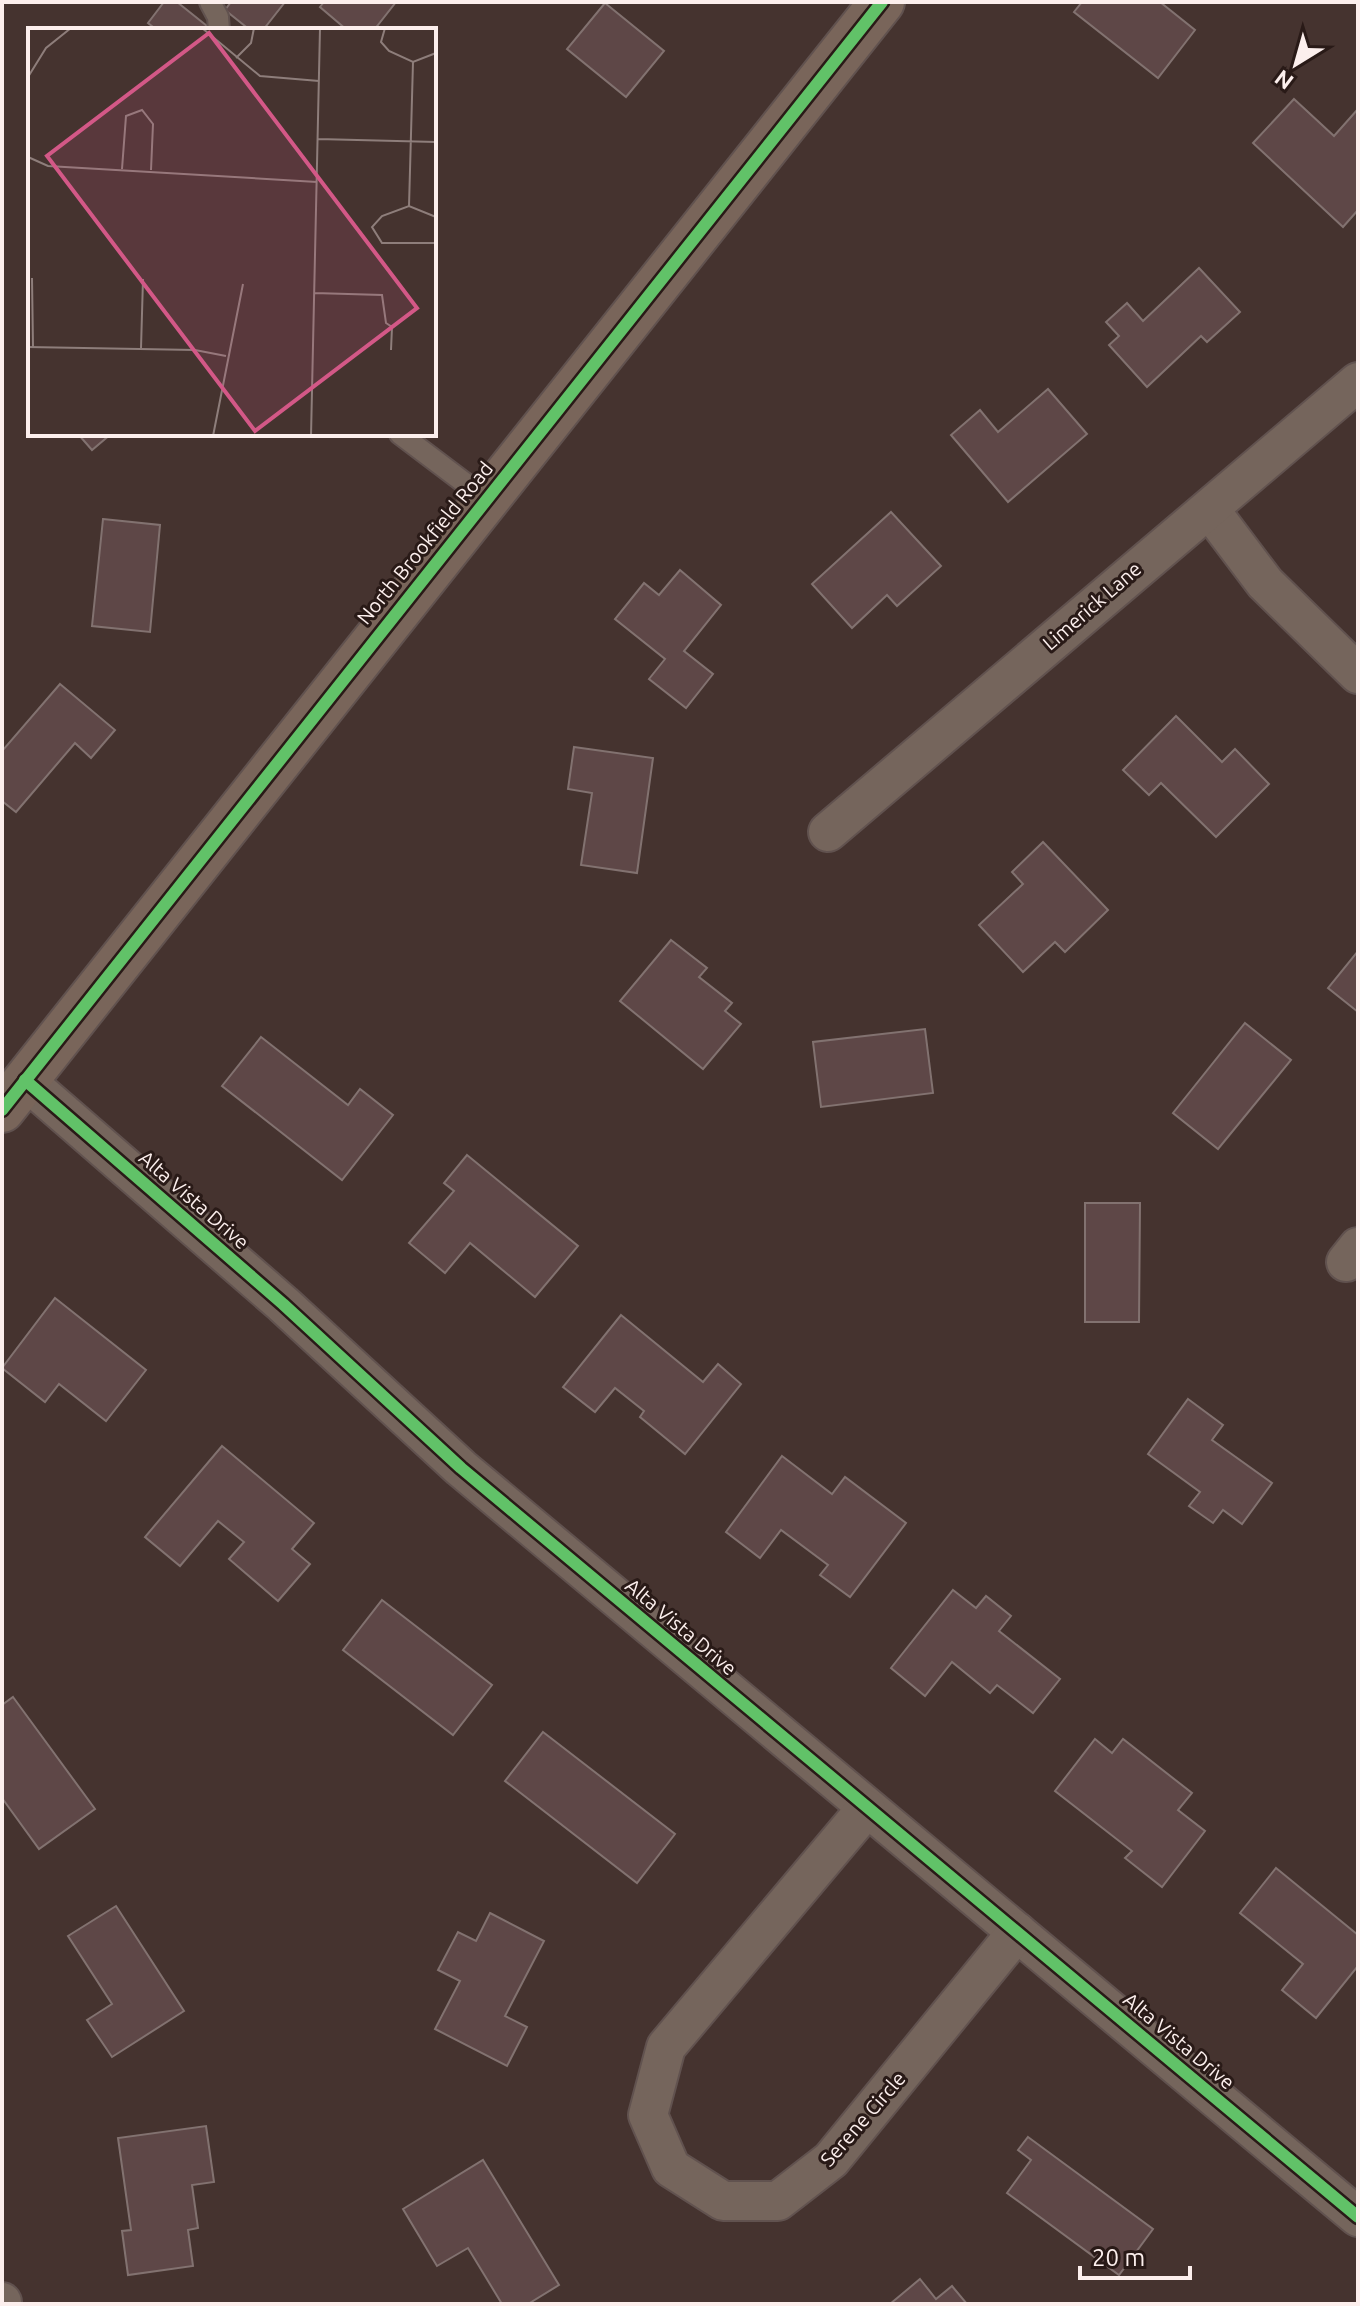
<svg xmlns="http://www.w3.org/2000/svg" width="1360" height="2306" font-family="Ubuntu,sans-serif">
  <style>
    .building { fill: #5e4747; stroke: #827270; stroke-width: 2 }
    .lines { fill: none; stroke-linecap: round; stroke-linejoin: round }
    .lane-casing { stroke: #61524f; stroke-width: 24 }
    .street-casing { stroke: #61524f; stroke-width: 42 }
    .secondary-casing { stroke: #61524f; stroke-width: 48 }
    .lane { stroke: #75655c; stroke-width: 20 }
    .street { stroke: #75655c; stroke-width: 38 }
    .secondary { stroke: #79655a; stroke-width: 44 }
    .cycleway-casing { stroke: #291a17; stroke-width: 17 }
    .cycleway { stroke: #61c268; stroke-width: 12 }
    .labels { text-anchor: middle; stroke-width: 6; stroke-linejoin: round; paint-order: stroke }
    .street-label { font-size: 20px; fill: #fcefed; stroke: #291a17 }
    .inset-road { fill: none; stroke: #8e7e7b; stroke-width: 2 }
    .view { fill: #d35887; fill-opacity: 0.15; stroke: #d35887; stroke-width: 4 }
    .inset-edge { fill: none; stroke: #fcefed; stroke-width: 4 }
  </style>
  <rect width="100%" height="100%" fill="#45332f"/>
  <g class="building">
    <path d="M164,2H177L212,30H157L148,23Z"/>
    <path d="M231,2H285L263,30H250L225,10Z"/>
    <path d="M324,2H396L374,30H347L320,7Z"/>
    <path d="M1082,2H1160L1195,30L1158,78L1074,12Z"/>
    <path d="M605,3L664,51L626,97L567,49Z"/>
    <path d="M1294,99L1334,136L1358,109V210L1343,227L1253,143Z"/>
    <path d="M1199,268L1240,312L1207,342L1201,336L1147,387L1109,345L1119,336L1106,322L1127,303L1143,321Z"/>
    <path d="M1048,389L1087,434L1008,502L951,435L980,410L998,432Z"/>
    <path d="M78,434H111L92,450Z"/>
    <path d="M891,512L941,566L897,606L887,595L852,628L812,584Z"/>
    <path d="M103,519L160,525L150,632L92,626Z"/>
    <path d="M680,570L721,605L684,651L713,674L686,708L649,679L665,659L615,619L644,583L659,595Z"/>
    <path d="M60,684L115,730L91,758L75,743L16,812L2,801V751Z"/>
    <path d="M1176,716L1222,762L1235,749L1269,784L1216,837L1161,783L1149,795L1123,770Z"/>
    <path d="M574,747L653,758L637,873L581,865L592,793L568,789Z"/>
    <path d="M1043,842L1108,910L1065,952L1055,942L1023,972L979,925L1023,884L1012,872Z"/>
    <path d="M671,940L707,968L699,977L732,1003L725,1011L741,1024L703,1069L620,1001Z"/>
    <path d="M1358,951V1012L1328,988Z"/>
    <path d="M1245,1023L1291,1060L1218,1149L1173,1113Z"/>
    <path d="M925,1029L933,1093L821,1107L813,1042Z"/>
    <path d="M261,1037L348,1105L360,1089L393,1115L342,1180L222,1086Z"/>
    <path d="M467,1155L578,1246L535,1297L470,1243L445,1273L409,1243L454,1191L444,1183Z"/>
    <path d="M1085,1203H1140L1139,1322H1085Z"/>
    <path d="M55,1298L146,1370L106,1421L59,1384L45,1402L2,1368Z"/>
    <path d="M621,1315L703,1382L718,1364L741,1384L685,1454L640,1417L644,1411L615,1388L595,1412L563,1387Z"/>
    <path d="M1188,1399L1223,1425L1212,1440L1272,1483L1242,1524L1223,1510L1213,1523L1189,1506L1200,1492L1148,1454Z"/>
    <path d="M222,1446L314,1523L292,1549L310,1564L278,1601L229,1559L244,1542L218,1521L180,1566L145,1537Z"/>
    <path d="M782,1456L832,1494L845,1477L906,1523L850,1597L820,1575L828,1565L781,1530L760,1558L726,1532Z"/>
    <path d="M953,1590L976,1608L986,1596L1011,1616L999,1631L1060,1679L1033,1713L997,1685L990,1693L952,1662L925,1696L891,1668Z"/>
    <path d="M382,1600L492,1685L453,1735L343,1650Z"/>
    <path d="M13,1697L95,1809L39,1849L2,1798V1705Z"/>
    <path d="M543,1732L675,1834L637,1883L505,1781Z"/>
    <path d="M1095,1739L1112,1753L1123,1739L1192,1793L1178,1810L1205,1831L1162,1887L1125,1858L1132,1851L1055,1791Z"/>
    <path d="M1276,1868L1358,1935V1966L1316,2018L1282,1990L1303,1964L1240,1913Z"/>
    <path d="M116,1906L184,2011L112,2057L87,2020L112,2004L68,1936Z"/>
    <path d="M490,1913L544,1941L505,2016L527,2027L507,2066L435,2029L460,1981L438,1970L458,1932L476,1941Z"/>
    <path d="M206,2126L214,2182L192,2185L198,2228L188,2230L193,2266L128,2275L122,2231L131,2230L118,2138Z"/>
    <path d="M1028,2137L1153,2229L1119,2275L1007,2193L1031,2160L1018,2150Z"/>
    <path d="M483,2160L559,2285L528,2304H502L468,2248L437,2266L403,2209Z"/>
    <path d="M920,2279L936,2299L952,2286L967,2304H890Z"/>
  </g>
  <g class="lines">
    <g class="lane-casing">
      <g id="lane">
        <path d="M210,2L218,17L219,30"/>
        <path d="M400,434L486,499"/>
      </g>
    </g>
    <g class="street-casing">
      <g id="street">
        <path d="M1210,510L1265,583L1358,674"/>
        <path d="M828,832L1358,382"/>
        <path d="M25,1080L283,1304L461,1468L1358,2217"/>
        <path d="M1346,1262L1358,1247"/>
        <path d="M866,1809L666,2047L648,2115L671,2168L723,2201H778L831,2160L1017,1932"/>
        <path d="M2,2302V2304"/>
      </g>
    </g>
    <g class="secondary-casing">
      <path id="secondary" d="M2,1110L882,2"/>
    </g>
    <use href="#lane" class="lane"/>
    <use href="#street" class="street"/>
    <use href="#secondary" class="secondary"/>
    <g class="cycleway-casing">
      <g id="cycleway">
        <path d="M25,1080L283,1304L461,1468L1358,2217"/>
        <path d="M2,1110L882,2"/>
      </g>
    </g>
    <use href="#cycleway" class="cycleway"/>
  </g>
  <g class="labels">
    <g class="street-label">
      <text transform="translate(425 543) rotate(-51)" y="7">North Brookfield Road</text>
      <text transform="translate(1092 606) rotate(-41)" y="7">Limerick Lane</text>
      <text transform="translate(194 1200) rotate(41)" y="7">Alta Vista Drive</text>
      <text transform="translate(681 1627) rotate(40)" y="7">Alta Vista Drive</text>
      <text transform="translate(1179 2041) rotate(40)" y="7">Alta Vista Drive</text>
      <text transform="translate(863 2119) rotate(-49)" y="7">Serene Circle</text>
    </g>
  </g>
  <g transform="translate(28 28)">
    <rect width="408" height="408" fill="#45332f"/>
    <path class="inset-road" d="M174,0L232,48L291,53M357,0L353,14L361,23L385,34L408,25M208,30L223,15L226,0M0,49L18,20L43,0M290,111L408,114M0,129L20,138L289,154M94,141L98,88L114,82L125,96L123,142M381,178L385,34M408,189L381,178L354,188L344,199L354,215H408M4,250L5,319M286,265L354,267L358,295L364,299L363,322M0,319L167,322L198,328M113,320L115,251M185,408L215,256M238,408H306M283,408L292,0"/>
    <path class="view" d="M181,5L389,280L227,403L19,128Z"/>
    <rect width="408" height="408" class="inset-edge"/>
  </g>
  <rect width="1360" height="2306" fill="none" stroke="#fcefed" stroke-width="8"/>
  <g transform="translate(1296 64) rotate(217)" stroke="#291a17" stroke-width="6" paint-order="stroke">
  <path d="M0-6L14 30L0 20L-14 30Z" fill="#fcefed"/>
  <text y="-12" font-size="22" font-weight="bold" text-anchor="middle" fill="#fcefed">N</text>
  </g>
  <path d="M1080 2266v12h110v-12" fill="none" stroke="#fcefed" stroke-width="4"/>
  <text x="1092" y="2266" font-size="24" fill="#fcefed" stroke="#291a17" stroke-width="6" paint-order="stroke">20 m</text>
</svg>
